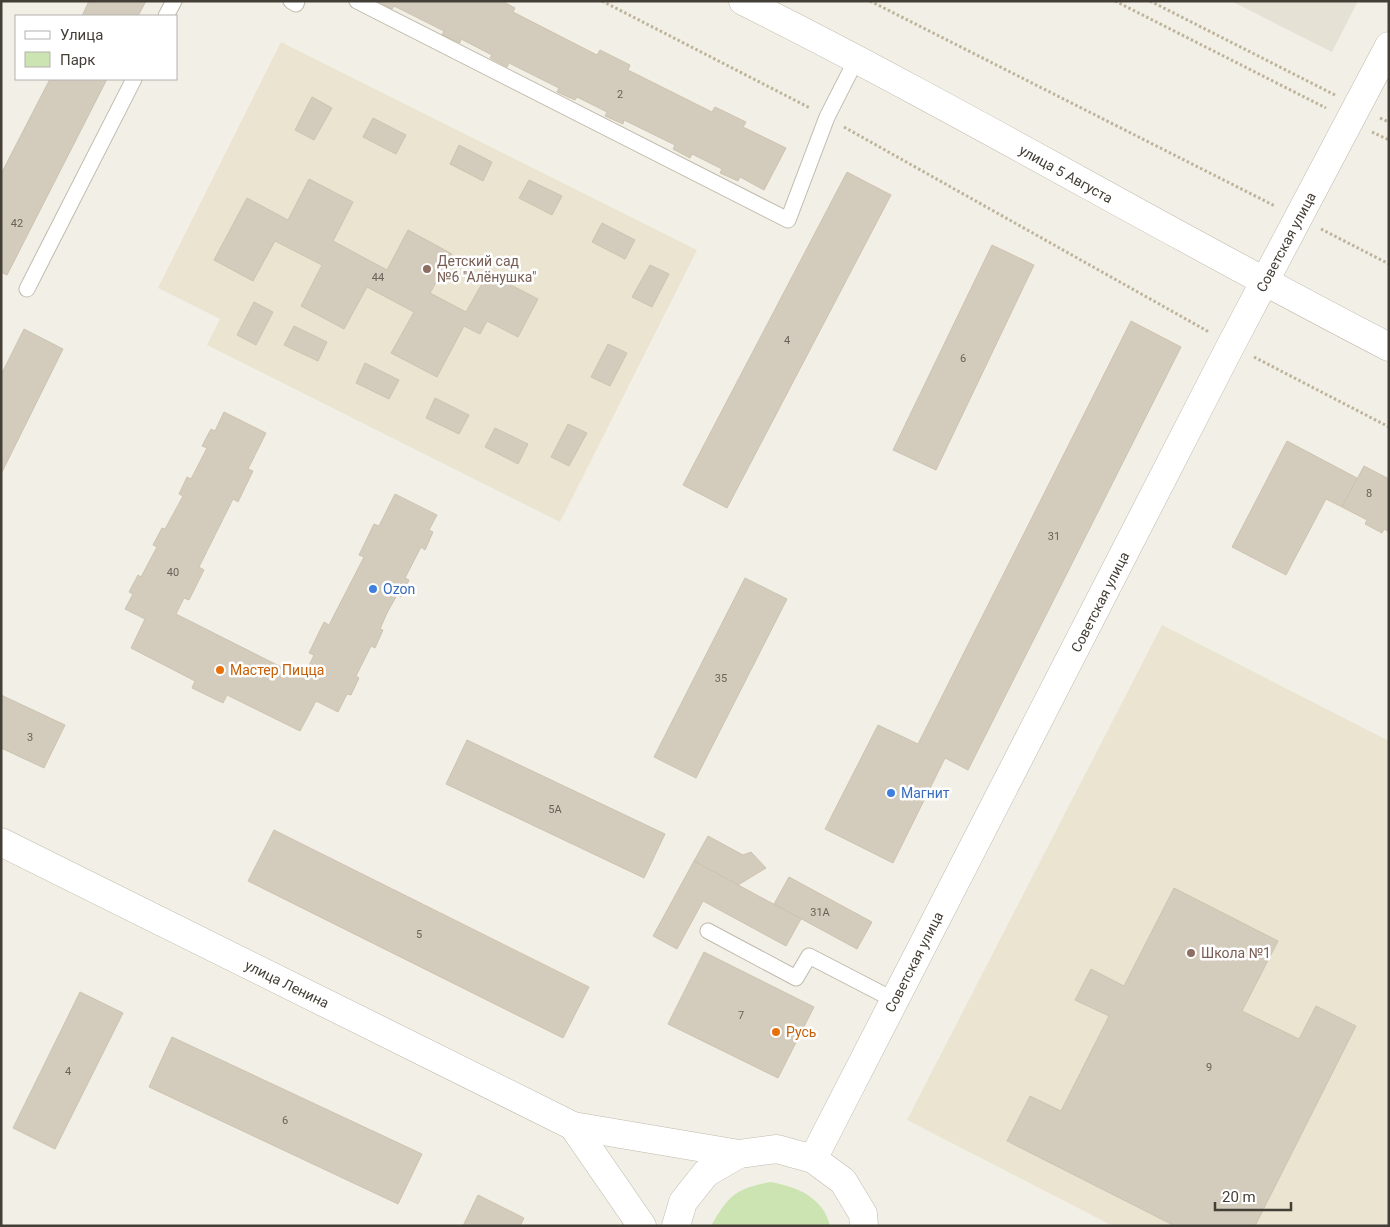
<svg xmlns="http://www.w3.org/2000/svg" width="1390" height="1227" font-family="Roboto,sans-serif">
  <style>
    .residential { fill: #e6e1d5 }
    .education { fill: #eae4d1 }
    .green { fill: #cbe4b1 }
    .building { fill: #d3cbbc; stroke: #cdc3b0 }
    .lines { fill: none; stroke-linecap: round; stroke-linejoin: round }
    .service-casing { stroke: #c0baac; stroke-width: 17 }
    .minor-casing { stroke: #c0baac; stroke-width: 29 }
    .tertiary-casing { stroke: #c0baac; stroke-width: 29 }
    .path { stroke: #beb39b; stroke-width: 3; stroke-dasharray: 2.5 2.5; stroke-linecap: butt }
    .service { stroke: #fff; stroke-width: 15 }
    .minor { stroke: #fff; stroke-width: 28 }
    .tertiary { stroke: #fff; stroke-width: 28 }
    .education-dot { fill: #8d6e63; stroke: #fff; stroke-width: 2 }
    .shop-dot { fill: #3f7fe0; stroke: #fff; stroke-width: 2 }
    .food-dot { fill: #e8710a; stroke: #fff; stroke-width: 2 }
    .labels { text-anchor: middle; stroke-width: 5; stroke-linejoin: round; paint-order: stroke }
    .number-label { font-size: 11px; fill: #686258 }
    .street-label { font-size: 14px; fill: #443f36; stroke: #fff }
    .education-label { font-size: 14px; fill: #785e54; stroke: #fff; text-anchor: start }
    .shop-label { font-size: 14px; fill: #366cbe; stroke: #fff; text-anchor: start }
    .food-label { font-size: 14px; fill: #c56008; stroke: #fff; text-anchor: start }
  </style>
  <rect width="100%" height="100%" fill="#f2efe6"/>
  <path class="residential" d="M1231,1H1358L1332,52Z"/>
  <g class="education">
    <path d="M281,42L697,250L560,522L207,345L220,319L158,288Z"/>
    <path d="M1162,625L1389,741V1226H1113L907,1120Z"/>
  </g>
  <path class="green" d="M771,1182C797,1187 823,1197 830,1226H711C728,1196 736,1188 771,1182Z"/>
  <g class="building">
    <path d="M89,1H146L138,16H82Z"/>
    <path d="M375,1H502L515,8L513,12L597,55L600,50L630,65L628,70L712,112L715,107L746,122L743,127L786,148L764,190L740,177L738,181L720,173L722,169L692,154L690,158L673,149L675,145L624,120L623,124L605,116L607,112L577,97L575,100L557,92L559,88L509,63L507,67L490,58L492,55L461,39L460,43L442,35L444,31L394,6L392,9Z"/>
    <path d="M50,79H107L7,275L1,272V174Z"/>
    <path d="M312,97L332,108L314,140L295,130Z"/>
    <path d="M373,118L406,135L396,154L363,137Z"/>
    <path d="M459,145L492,162L483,181L450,164Z"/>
    <path d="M847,172L891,195L727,508L683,485Z"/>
    <path d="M309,179L353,202L333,241L387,270L408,230L452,254L430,293L466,312L488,273L538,299L518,337L487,321L480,334L464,326L437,377L391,353L414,312L367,287L344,329L301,306L322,265L275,241L253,281L214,260L247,198L288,220Z"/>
    <path d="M529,180L562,196L552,215L519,198Z"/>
    <path d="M602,223L635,240L625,259L592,242Z"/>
    <path d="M992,245L1034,265L936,470L893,450Z"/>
    <path d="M650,265L669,274L652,307L632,297Z"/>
    <path d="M254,302L273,312L256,345L237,335Z"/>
    <path d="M1131,321L1181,347L968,770L945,758L893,863L825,829L878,725L918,744Z"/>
    <path d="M294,326L327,342L318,361L284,345Z"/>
    <path d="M24,329L63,349L1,474V375Z"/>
    <path d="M608,344L627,353L610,386L591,377Z"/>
    <path d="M365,363L399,380L389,399L356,383Z"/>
    <path d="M435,398L469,415L459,434L426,418Z"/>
    <path d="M224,412L266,433L248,469L253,471L238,502L233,499L199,567L204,570L189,600L184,598L176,614L303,678L314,655L309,653L324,622L329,625L364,557L359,555L374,524L379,526L395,494L437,515L429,530L433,532L425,550L421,547L405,578L409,580L401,597L397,595L387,613L380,629L383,630L375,648L371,646L356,676L359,678L351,695L347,694L338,712L316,701L300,731L227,695L223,703L192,688L195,681L131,648L145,619L125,609L133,594L129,592L138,575L141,577L157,547L153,545L162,528L165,529L183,496L179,494L187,477L191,479L207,448L202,446L211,429L215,431Z"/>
    <path d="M568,424L587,433L569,466L551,457Z"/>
    <path d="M495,428L528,444L518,464L485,447Z"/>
    <path d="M1287,441L1357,478L1342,507L1326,499L1286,575L1232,547Z"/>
    <path d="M1364,466L1389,479V532L1384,529L1382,533L1365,524L1367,520L1342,507Z"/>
    <path d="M745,578L787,599L696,778L654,757Z"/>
    <path d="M1,695L65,725L44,768L1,748Z"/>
    <path d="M467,740L665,834L644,878L446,784Z"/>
    <path d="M274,830L589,987L563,1038L248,881Z"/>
    <path d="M708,836L743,855L751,852L766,868L738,885L694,861Z"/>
    <path d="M694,861L801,919L786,946L703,901L677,949L653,936Z"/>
    <path d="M789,877L872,922L857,949L774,904Z"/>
    <path d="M1174,888L1278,941L1242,1011L1299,1039L1316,1006L1356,1026L1255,1226H1175L1007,1141L1030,1096L1061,1111L1109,1016L1075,1000L1091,969L1124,986Z"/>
    <path d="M704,952L814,1007L778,1078L668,1024Z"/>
    <path d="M80,992L123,1013L55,1149L13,1128Z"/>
    <path d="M172,1037L422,1154L398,1204L149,1087Z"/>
    <path d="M478,1195L524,1218L520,1226H463Z"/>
  </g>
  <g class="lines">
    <g class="service-casing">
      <g id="service">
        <path d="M291,1L296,4L297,1"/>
        <path d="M357,1L788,220L827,117L857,58"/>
        <path d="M166,16L174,1"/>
        <path d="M27,289L134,79"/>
        <path d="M708,931L796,978L809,956L894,1000"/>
      </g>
    </g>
    <g class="minor-casing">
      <g id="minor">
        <path d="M1,842L573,1126L739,1154"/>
        <path d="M573,1126L642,1226"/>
        <path d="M813,1159L1231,345L1389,46"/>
        <path d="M676,1226L683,1202L706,1173L739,1154L777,1149L813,1159L843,1181L863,1214L864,1226"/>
      </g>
    </g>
    <g class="tertiary-casing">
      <path id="tertiary" d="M743,1C961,110 1171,235 1389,347"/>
    </g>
    <g class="path">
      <path d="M602,1L810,108"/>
      <path d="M870,1L1275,206"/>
      <path d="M1115,1L1326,108"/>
      <path d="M1150,1L1335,95"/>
      <path d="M1380,118L1389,122"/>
      <path d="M844,127L1209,332"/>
      <path d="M1372,132L1389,140"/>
      <path d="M1321,229L1389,264"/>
      <path d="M1254,357L1389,427"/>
    </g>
    <use href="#service" class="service"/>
    <use href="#minor" class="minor"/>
    <use href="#tertiary" class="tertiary"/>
  </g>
  <g class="education-dot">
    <circle cx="427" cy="269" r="5"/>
    <circle cx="1191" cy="953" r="5"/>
  </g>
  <g class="shop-dot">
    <circle cx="373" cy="589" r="5"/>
    <circle cx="891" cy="793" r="5"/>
  </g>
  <g class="food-dot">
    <circle cx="220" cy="670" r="5"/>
    <circle cx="776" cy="1032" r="5"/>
  </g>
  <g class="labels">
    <g class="number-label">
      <text x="620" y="98">2</text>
      <text x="17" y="227">42</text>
      <text x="378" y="281">44</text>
      <text x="787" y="344">4</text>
      <text x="963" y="362">6</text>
      <text x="1369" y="497">8</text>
      <text x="1054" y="540">31</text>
      <text x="173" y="576">40</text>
      <text x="721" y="682">35</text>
      <text x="30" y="741">3</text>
      <text x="555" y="813">5А</text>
      <text x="820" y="916">31А</text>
      <text x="419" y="938">5</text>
      <text x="741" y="1019">7</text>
      <text x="1209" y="1071">9</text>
      <text x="68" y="1075">4</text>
      <text x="285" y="1124">6</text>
    </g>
    <g class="street-label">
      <text transform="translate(1066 174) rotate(29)" y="5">улица 5 Августа</text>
      <text transform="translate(1286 242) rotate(-62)" y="5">Советская улица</text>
      <text transform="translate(1100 602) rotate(-63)" y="5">Советская улица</text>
      <text transform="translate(914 962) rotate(-63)" y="5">Советская улица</text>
      <text transform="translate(287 984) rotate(26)" y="5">улица Ленина</text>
    </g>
    <g class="education-label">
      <text x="437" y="266">Детский сад<tspan x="437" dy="16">№6 "Алёнушка"</tspan></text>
      <text x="1201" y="958">Школа №1</text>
    </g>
    <g class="shop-label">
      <text x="383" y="594">Ozon</text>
      <text x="901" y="798">Магнит</text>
    </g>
    <g class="food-label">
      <text x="230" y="675">Мастер Пицца</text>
      <text x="786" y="1037">Русь</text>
    </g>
  </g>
  <rect width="1390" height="1227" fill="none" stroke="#443f36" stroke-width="5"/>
  <rect x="15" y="15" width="162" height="65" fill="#ffffff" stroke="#b4b2af"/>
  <rect x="25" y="31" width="25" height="8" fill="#ffffff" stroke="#b4b2af"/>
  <text x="60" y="40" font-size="15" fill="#443f36">Улица</text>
  <rect x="25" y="52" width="25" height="15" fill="#cbe4b1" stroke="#b4b2af"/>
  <text x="60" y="65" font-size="15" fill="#443f36">Парк</text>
  <path d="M1215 1202v8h76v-8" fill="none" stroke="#443f36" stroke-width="2.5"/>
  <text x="1222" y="1202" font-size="15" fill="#443f36" stroke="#ffffff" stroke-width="4" paint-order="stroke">20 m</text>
</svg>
